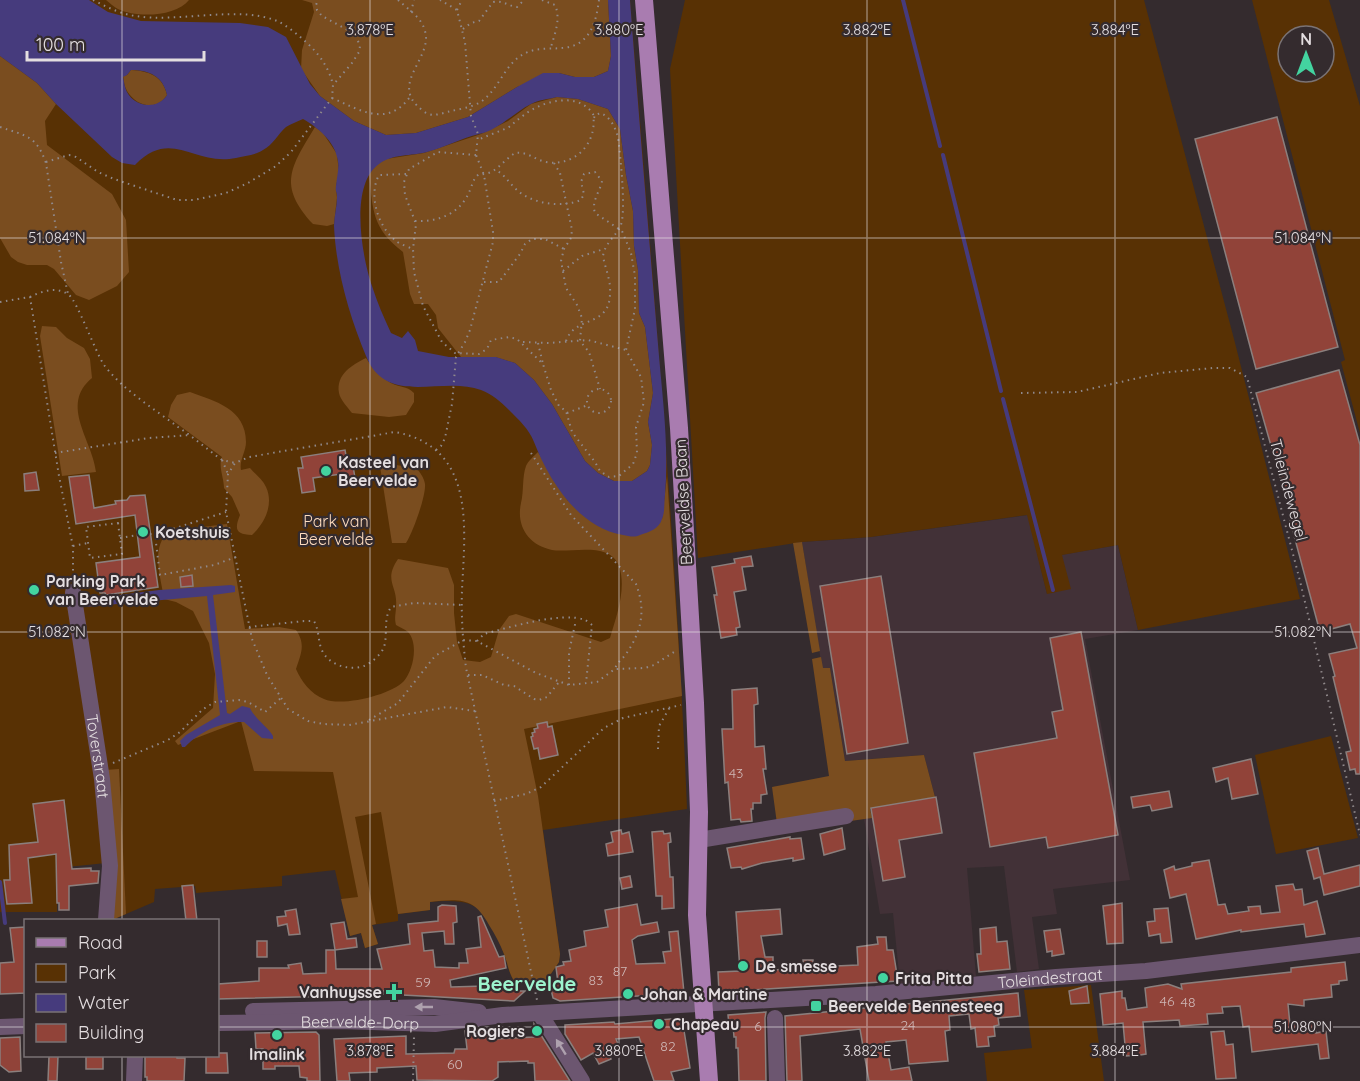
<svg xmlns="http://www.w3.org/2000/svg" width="1360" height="1081" font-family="Quicksand,sans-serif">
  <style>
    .built { fill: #423137 }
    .green { fill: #583104; fill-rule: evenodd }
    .forest { fill: #7a4d1f }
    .water { fill: #463b7d; fill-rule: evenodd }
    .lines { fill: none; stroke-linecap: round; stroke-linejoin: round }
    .stream { stroke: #463b7d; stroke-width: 4 }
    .building { fill: #914339; stroke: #8b7f7d; stroke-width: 1.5 }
    .path { stroke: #90898b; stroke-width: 2; stroke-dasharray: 1.5 4.5; stroke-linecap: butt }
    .minor { stroke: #6c5670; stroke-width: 16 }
    .major { stroke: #a97cb0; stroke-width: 18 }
    .oneway { fill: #aea1ae }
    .ticks { fill: none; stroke: #e4dee0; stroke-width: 1.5; stroke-opacity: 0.45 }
    .poi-dot { fill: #43d4a0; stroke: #342b2e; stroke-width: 2 }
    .labels { text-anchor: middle; stroke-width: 4.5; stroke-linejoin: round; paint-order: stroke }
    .number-label { font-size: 14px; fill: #cfb7b6 }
    .poi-label { font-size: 16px; font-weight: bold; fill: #e4dee0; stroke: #342b2e; text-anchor: start }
    .street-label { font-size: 16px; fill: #e4dee0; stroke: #342b2e }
    .park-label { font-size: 16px; fill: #fedcbe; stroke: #342b2e }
    .quarter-label { font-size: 20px; font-weight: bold; fill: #9df4ce; stroke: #342b2e }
    .ticks-label { font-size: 15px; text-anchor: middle; fill: #e4dee0; stroke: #342b2e; stroke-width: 4.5; stroke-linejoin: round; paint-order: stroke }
  </style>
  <rect width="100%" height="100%" fill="#342b2e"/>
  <path class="built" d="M1028,515L1047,594L1061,555L1118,545L1138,630L1085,639L1130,880L1053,889L1057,914L1032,917L1039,969L1017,972L1004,866L967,868L976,976L900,984L893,913L880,914L864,819L871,817L870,809L935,797L924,755L845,761L830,668H822L802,542L871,537Z"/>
  <g class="green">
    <path d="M0,0H630C652,269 676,538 687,809L543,830L560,954L559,962L546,981L516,984C508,972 509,967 504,954C487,909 479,897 430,902V910L398,914V921L372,925L378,944L365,948L361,933L350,936L335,870L282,876V886L196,893L195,886L155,889L154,902L112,920L116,862L57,868V912H0Z"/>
    <path d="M685,0H1144L1234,339L1300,599L1138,630L1118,545L1062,555L1071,589L1047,594L1027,515L871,537L802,542L698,558L670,69Z"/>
    <path d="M1252,0H1329L1360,106V433L1341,362L1345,360ZM1288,36H1324V72H1288Z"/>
    <path d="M1331,736L1358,838L1276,854L1255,755Z"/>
    <path d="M1091,985L1104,1081H987L984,1053L1032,1048L1024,990Z"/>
  </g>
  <g class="forest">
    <path d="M106,0H189C176,17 136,18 118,9C114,7 110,3 106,0Z"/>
    <path d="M302,0H608L611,56L608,71L594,77H575L559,73L517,87L468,117L416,133L386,135L354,121L320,96L301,69L302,50L314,12L312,3Z"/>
    <path d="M0,56L37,83L56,104L45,121L47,145L112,194L126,220L129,272L117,286L89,300L76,295L54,269L47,265H27L18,262L11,257L0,238Z"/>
    <path d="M131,70C149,71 163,76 167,95C156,112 136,106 127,91C124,86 124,81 123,76L127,75Z"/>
    <path d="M557,97L578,99L608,109L620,129L626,175L633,211L634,246L638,270L639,313L645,327L653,393L648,422L652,445L650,465L647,471L632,481H614L598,473L585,461L552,404L534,380L515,363L495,357H461L438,328L436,315L428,304H414L410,294L403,252C372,228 373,211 369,174L376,165L386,159L424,153L481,134L508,121L531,104Z"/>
    <path d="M315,127L323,133L337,154L339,173L336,186L337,198L334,224L327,226L313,224C277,185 291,167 315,127Z"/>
    <path d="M42,326L56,327L67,338L84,348L90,359L92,378C59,405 93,441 96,472L62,476L40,336Z"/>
    <path d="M366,358C373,368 380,377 391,383C400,388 406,385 414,393V402L406,415L389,417L352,413C348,408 340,399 339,393C336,374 352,365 366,358Z"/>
    <path d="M190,392C215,401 246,409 246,442C246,452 239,460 241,470L250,468C255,474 263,480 266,487C274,504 265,523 252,535C236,534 234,530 240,515L232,497L224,488C224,478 218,466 222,457L168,417L171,405L177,395Z"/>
    <path d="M538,452L568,501L662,519L667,476L682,696L524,729L538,796L560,954L559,962L546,981L516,984C508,972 509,967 504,954C500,944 495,934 489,925C474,897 459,899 430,902V910L398,914L381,812L355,817L376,924L372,925L378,944L365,948L361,933L350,936L341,899L358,897L333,772L254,771L241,721L178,745L175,741L213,708L215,674L209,643L193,611L176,602L164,599C161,577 150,548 169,531L227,524L245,629L279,627L296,630C306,644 301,654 296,669C301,681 311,694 324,699C342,707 391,695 404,681C413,670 419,644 408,632C405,629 399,627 396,625C394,617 396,614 396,606C398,586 383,581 398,559L448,568L454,585V613L457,642L463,660L480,662L491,657L499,630L509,616L516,614L601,642L610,638C616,617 627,589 619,566C610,541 571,553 552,550C528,545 516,526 521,503C524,491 522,477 526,466C528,461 534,456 538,452Z"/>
    <path d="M396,465L416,468C420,472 424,478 425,484C426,496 413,532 406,543H392L380,466Z"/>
    <path d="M802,542L820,651L812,653L793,543Z"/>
    <path d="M821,657L823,668H830L845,761L924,755L935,797L870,809L872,818L778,831L772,787L829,776L812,659Z"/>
    <path d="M119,769L126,914L112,920L105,770Z"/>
  </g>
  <g class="water">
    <path d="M0,0H89L108,12L141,21L240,23L268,27L286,37L310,84L320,96L354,121L386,135L416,133L468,117L517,87L543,73H559L575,77H594L608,71L611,56L608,0H630C639,119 649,237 659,356C663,402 669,449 665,495C664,503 665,512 662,519C659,529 649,532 640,535C634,538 629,536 623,535C579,528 549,481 534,442C529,429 519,420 509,410C501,402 492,394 481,390C442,375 387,408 366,356C349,315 336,270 334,226C334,216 337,207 337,197C337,191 335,192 336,186C337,175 340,167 337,157C334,141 317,127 303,119C298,121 291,124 286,127C278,134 273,145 263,150C256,155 244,156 236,158C194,167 172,127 135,165L122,163L112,157L56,104L37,83L0,56ZM131,70C149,70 163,76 167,95C156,112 130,106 125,87C124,83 124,80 123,77L127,75ZM557,97L578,99L608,109L620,129L626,175L633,211L634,246L638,270L639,313L645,327L653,393L648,422L652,445L650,465L647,471L632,481H614L598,473L585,461L552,404L534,380L515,363L496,357H449L418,351L415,340L408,331L402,338L391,333C384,318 377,302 372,286C362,257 349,185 379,164C392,154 412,156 427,152C445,147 462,138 479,134C499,130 513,113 531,104C538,100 549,99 557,97Z"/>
    <path d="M231,585L235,586V592L213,595L227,713L230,714L242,706L250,708C255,719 267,726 273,736V739L262,738L244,722C223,721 200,731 185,747H182L180,741L186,735L220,715L207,596L84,607L81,600L159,590Z"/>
  </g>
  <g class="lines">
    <g class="stream">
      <path d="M903,0L940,146"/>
      <path d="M943,155L1001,391"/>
      <path d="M1003,399L1053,590"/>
      <path d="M0,882L5,923"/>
    </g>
  </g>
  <g class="building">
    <path d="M1277,117L1338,347L1256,369L1195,139Z"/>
    <path d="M1339,370L1360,445V774H1356L1355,769L1350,770L1346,752L1351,751L1333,677L1335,676L1329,654L1357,648L1350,624L1320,632L1289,517L1291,516L1256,393Z"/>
    <path d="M345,450L347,461L352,460L356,484L343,486L341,474L313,478L315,491L302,493L298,468H303L301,457Z"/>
    <path d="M36,472L39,490L25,491L24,474Z"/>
    <path d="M89,475L94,508L116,504L115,501L127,500L130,496L145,495L158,587L106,595L105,593H100L96,563L140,557L135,515L76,524L69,477Z"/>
    <path d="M751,556L753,566L742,567L746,590L734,592L739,621L740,627L736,628L737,635L721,638L714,595H717L712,567L735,563L734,559Z"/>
    <path d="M192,575L193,586L181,587L180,577Z"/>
    <path d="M881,576L908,743L847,754L820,586Z"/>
    <path d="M1081,632L1118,835L1048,848L1046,837L990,847L974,753L1057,738L1052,712L1063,710L1050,638Z"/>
    <path d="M757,688L758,704L754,705L755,747L764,746L766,769H763L767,794L761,795V803H753V809H751L752,821L741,822L740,819L731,820L728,782L725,783L722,729H733L732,690Z"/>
    <path d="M547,722L548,727L552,726L558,755L540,759L538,748L534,749L531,737L533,736L532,733L535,732L534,729L538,728L537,724Z"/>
    <path d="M1251,759L1258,794L1232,799L1228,778L1216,782L1213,768Z"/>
    <path d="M1169,791L1172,807L1152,811L1150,805L1133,808L1131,797Z"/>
    <path d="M936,797L942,833L899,840L905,877L883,881L871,808Z"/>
    <path d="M64,800L72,869L91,868V871H99L98,883L69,886V910H59V903H57L56,854L28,858L32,903L7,904L4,880H10L9,845L38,842L33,804Z"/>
    <path d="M842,828L845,849L824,855L820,834Z"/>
    <path d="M621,830L622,834L629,832L633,852L608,856L606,844L613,842L611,832Z"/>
    <path d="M663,831L664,834L670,833L671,842L668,843L670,877H673L674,908L662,909V896H656L652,832Z"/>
    <path d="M790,837V839L801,838L804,859L793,861V858L762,863L742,869L741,867L731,868L727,848Z"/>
    <path d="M1318,848L1324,874L1360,865V886L1324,895L1320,877L1314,879L1307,851Z"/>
    <path d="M1209,860L1218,905L1225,904L1228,914L1249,911L1248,907L1260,906L1261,914L1280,912L1276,886L1293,884L1295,890L1302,889L1304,905L1317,901L1325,934L1306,937L1304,924L1241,932V930L1196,939L1186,894L1170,898L1164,870L1174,866L1175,870L1192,866V863Z"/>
    <path d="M630,876L632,887L622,889L620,878Z"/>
    <path d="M193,885L197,921H186L182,886Z"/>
    <path d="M1122,903L1123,943L1107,944L1103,906Z"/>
    <path d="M637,904L641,925L657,922L659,932L638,936L632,940L636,964L665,963L663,952L671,951L669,932L678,931L684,993L560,1001L553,998L550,985L558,983L556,967L564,965L563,962L571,961L569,950L586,946L584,931L608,927L605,910Z"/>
    <path d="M442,905L456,906L457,922L453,923L454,944H445L444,931L422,933L424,951L433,950L435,967L459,968V963H468L466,949L481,947L478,917L481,916L499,957L504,956L506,968L450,980L451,987L515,985V991H525L514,1001L384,994V991L339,990V996L218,999V984L259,981V968H289L288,965L301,963L303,974L326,973V950H335L336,969H382L377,949L410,944L408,924L438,921V907Z"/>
    <path d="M1168,908L1172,942L1161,943L1160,934L1149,936L1147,922L1155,921L1154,909Z"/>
    <path d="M296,909L300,934L289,935L287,924L278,926L277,917L286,916L285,911Z"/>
    <path d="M780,909L782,934L761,936L765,957H773V970L804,968L803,960H813V967L858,965L857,947L878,944L877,937H886L887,950H893L898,981L719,992L718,972L740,971L736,912Z"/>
    <path d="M344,922L347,939L356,938L357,947L335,950L331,924Z"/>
    <path d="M25,927L26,993L0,994V963L14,962L10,928Z"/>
    <path d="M996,927L997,942L1007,941L1010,969L979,972L977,954H981L980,929Z"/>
    <path d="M1060,929L1064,954L1052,956V951L1047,952L1044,931Z"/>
    <rect x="257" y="941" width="10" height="16"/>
    <path d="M1345,962L1347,980L1339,981V984L1331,985L1332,997L1304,1000V1006L1288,1004L1290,1025L1315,1022L1316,1033L1326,1031L1329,1058L1320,1059L1318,1044L1252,1052L1249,1026L1243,1027L1240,1006L1222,1007L1223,1013L1207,1014L1208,1024L1180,1026L1179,1020L1143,1022L1146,1054L1140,1055L1126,1056L1123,1023L1103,1025L1100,994L1122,991V998H1125L1127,1010L1147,1007L1145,988L1150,987L1168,984L1182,989L1181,984L1291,972V968Z"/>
    <path d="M1087,986L1089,1003L1071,1004L1069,991Z"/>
    <path d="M1018,993L1020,1016L998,1018L999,1025L994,1026L995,1036L988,1037L989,1046L977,1047L975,1028L971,1029L969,1014L949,1016L950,1030L945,1031L948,1061L909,1064L906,1040L886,1042L891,1070L909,1067L912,1081H869L860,1029L800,1036L802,1081H787L785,1016Z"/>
    <path d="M766,1012L765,1018L766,1081H739L738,1048H736V1037H734L733,1025H729L728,1015Z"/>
    <path d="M682,1018L690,1068L671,1072L674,1081H654L639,1037L616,1039L620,1049L609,1052L611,1059L599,1064L593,1053L581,1060L565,1034V1025L614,1022L615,1024Z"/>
    <path d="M534,1024L570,1081H535L534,1063H528V1061L498,1062V1077L492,1081L417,1080L416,1066L377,1068V1072L349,1073L350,1081H337L334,1039L406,1036V1054L454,1053L455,1049H467L465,1031L495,1029V1039L534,1037Z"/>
    <path d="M1224,1031L1226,1045L1233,1044L1236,1078L1216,1079L1211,1032Z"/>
    <path d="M316,1032L319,1035L320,1081H307V1078L300,1077L299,1066H275V1069H263V1049H256L255,1033Z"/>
    <path d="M20,1037L21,1071L9,1072L0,1065V1038Z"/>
    <path d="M218,1053H227L228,1073H206V1056H218Z"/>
    <path d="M49,1056H58L57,1081H48Z"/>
    <rect x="86" y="1056" width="17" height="13"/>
    <path d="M145,1056H177V1058H185L184,1081H147V1077H145Z"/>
  </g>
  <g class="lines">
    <g class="path">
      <path d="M93,0C107,7 120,14 136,16C178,23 239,5 277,21C288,26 298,35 307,43C320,55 329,68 333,85"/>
      <path d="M398,0C408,9 422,18 425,31C433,59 388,84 422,110C430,117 437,115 447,112C458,109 472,108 482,101C501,87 505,61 528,52C545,45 567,53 582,41C594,31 597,15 599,0"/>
      <path d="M542,0L555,5C561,19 555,33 551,47"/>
      <path d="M457,10L462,0"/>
      <path d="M411,12L414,0"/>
      <path d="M463,29L471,23L479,21L493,2C503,0 508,6 517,7L524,0"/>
      <path d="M332,98C360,110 387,128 410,97"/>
      <path d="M0,127C26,136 36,135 46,163L61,262L68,294"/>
      <path d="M476,155L438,152L409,169L404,182L405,195L416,224L413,249L414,272L423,306L442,342L455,353L479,354L487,349L491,340L509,337L517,339L543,364L551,390L559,406L566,411L572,432L595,462L600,471L609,477L619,476L633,464L637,453L636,427L644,402L641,377L626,350L635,309V276L631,253L622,231L595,213C591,201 600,192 602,181L595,172L584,174L581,182L584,194L581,200C562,208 532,204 517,190C509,183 505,175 496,170"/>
      <path d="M46,162L69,155L76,157L98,172L114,179L177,200H194L226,193L248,183L276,166L291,152L332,98L333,85L352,63L359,52L360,46L355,34L322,16L317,10L316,5L318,0"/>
      <path d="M554,163L560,173L572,230L571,238L564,249L561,261L566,288L577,305L582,318L580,341L589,352L600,389"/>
      <path d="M406,174L379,175C368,195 378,227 396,241C400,244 408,247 413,249"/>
      <path d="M415,221C438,222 461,214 470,190C473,183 473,179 479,174C495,176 503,160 515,153C527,151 535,160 546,162C575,167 598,143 593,114C578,91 542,101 524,115C518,119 514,123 509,127C499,132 488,135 478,140"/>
      <path d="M563,271L582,256L604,249"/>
      <path d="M484,282H499L520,254L525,244L532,239H545L564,249"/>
      <path d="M30,297C42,291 57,286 69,295C77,301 95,351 104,365C123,390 153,408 178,427C193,437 207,449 222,460L235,463"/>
      <path d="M0,302L30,297L59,476L73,547V578"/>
      <path d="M566,341C575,315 610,328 610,293C611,280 605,268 603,256C605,243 615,237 620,227C627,215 620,153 618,137C615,127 611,118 601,113L595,115L594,118"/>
      <path d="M523,342L549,343L588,340L626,350"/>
      <path d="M538,343L543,364"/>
      <circle cx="599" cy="401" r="12"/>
      <path d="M1021,393L1077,392L1160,373L1213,368H1230L1247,377L1300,581L1360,835"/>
      <path d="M567,413L588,405"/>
      <path d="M436,450L441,446L445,438L452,404L456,357L465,342L470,330L493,242V232L484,175L476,155L478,134L471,116L465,42L457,10L440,0"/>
      <path d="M55,453L149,438L191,435"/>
      <path d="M531,453L571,515L636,584C646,610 642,631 626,654C622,660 617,662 615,669"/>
      <path d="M222,460L228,474"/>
      <path d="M118,523L122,554L90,558L86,527Z"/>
      <path d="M157,532L156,543L160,575L214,565L236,557"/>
      <path d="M150,534L166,531L226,512"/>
      <path d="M120,538L137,535"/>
      <path d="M73,546L88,543"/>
      <path d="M249,627L304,621H314C319,630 318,639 321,648C327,665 348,671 364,666C371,663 381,655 384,647C388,634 383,619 391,607L414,603L462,605"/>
      <path d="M477,641L484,634C507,628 562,611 585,620C586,620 591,624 592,625L586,683"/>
      <path d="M468,675H482L504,685L514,686L534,699L539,700L547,697L559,682"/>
      <path d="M569,685V652L576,620"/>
      <path d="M475,711L447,707L349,725L323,724L308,721L288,709L267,675L252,639L226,512L228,474L235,463L249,457L395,432C476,447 465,527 462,590C461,616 463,642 466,668L537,1000"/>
      <path d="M369,720L398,703L435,656L463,640L477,641L536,673L569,685L597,682L615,669L645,668L654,665L674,652H678"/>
      <path d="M658,749L659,726L670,707"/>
      <path d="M113,763L168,740L180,732L203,709L215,702L239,700L248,702L265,712L281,698"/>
      <path d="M494,801L526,794L541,787L604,728L623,718L681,705"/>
      <path d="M413,1081L414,1037"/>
    </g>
    <g class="minor">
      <path id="s1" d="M73,592L102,779L110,866L106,920"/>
      <path d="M699,840L846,816"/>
      <path d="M253,1011L434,1007L479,1012"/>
      <path d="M540,1014L582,1081"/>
      <path d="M775,1018L777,1081"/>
      <path id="s2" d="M218,1023L340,1021L435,1024L503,1015L876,994L1056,977L1146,971L1360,945"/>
      <path d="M0,1027L26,1026"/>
      <path d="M134,1081L135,1056"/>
    </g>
    <path class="major" d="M644,0L679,428L695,703L699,812L697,915L709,1081"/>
  </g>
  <defs><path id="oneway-solid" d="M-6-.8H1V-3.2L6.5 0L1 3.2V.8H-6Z" transform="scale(1.5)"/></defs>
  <g class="oneway">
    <use href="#oneway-solid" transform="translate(424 1007) rotate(-180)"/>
    <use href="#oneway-solid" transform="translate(561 1047) rotate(-122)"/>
  </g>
  <path class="ticks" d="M122,0V920M370,0V1081M619,0V1081M867,0V1081M1115,0V1081M0,238H1360M0,632H1360M0,1027H26M218,1027H1360M122,1056V1081"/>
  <g class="poi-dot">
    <circle cx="326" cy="471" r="6"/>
    <circle cx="143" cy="532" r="6"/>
    <circle cx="34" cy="590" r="6"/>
    <circle cx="743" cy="966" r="6"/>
    <circle cx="883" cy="978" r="6"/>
    <path d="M391 983h6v6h6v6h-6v6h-6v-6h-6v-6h6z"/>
    <circle cx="628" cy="994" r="6"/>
    <rect x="810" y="1000" width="12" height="12" rx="3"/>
    <circle cx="659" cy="1024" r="6"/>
    <circle cx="537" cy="1031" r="6"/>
    <circle cx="277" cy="1035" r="6"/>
  </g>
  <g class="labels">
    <g class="number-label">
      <text x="736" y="778">43</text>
      <text x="620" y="976">87</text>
      <text x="596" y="985">83</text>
      <text x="423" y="987">59</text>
      <text x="1167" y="1006">46</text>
      <text x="1188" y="1007">48</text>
      <text x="908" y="1030">24</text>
      <text x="758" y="1031">6</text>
      <text x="668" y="1051">82</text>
      <text x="455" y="1069">60</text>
    </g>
    <g class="poi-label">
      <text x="338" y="468">Kasteel van<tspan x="338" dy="18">Beervelde</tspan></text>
      <text x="155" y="538">Koetshuis</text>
      <text x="46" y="587">Parking Park<tspan x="46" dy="18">van Beervelde</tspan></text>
      <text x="755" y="972">De smesse</text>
      <text x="895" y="984">Frita Pitta</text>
      <text x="382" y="998" text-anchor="end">Vanhuysse</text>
      <text x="640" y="1000">Johan &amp; Martine</text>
      <text x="828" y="1012">Beervelde Bennesteeg</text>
      <text x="671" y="1030">Chapeau</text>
      <text x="525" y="1037" text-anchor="end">Rogiers</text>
      <text x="277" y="1060" text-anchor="middle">Imalink</text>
    </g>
    <g class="street-label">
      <text transform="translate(1289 490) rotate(75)" y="6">Toleindewegel</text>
      <text transform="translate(683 502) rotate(-93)" y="6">Beerveldse Baan</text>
      <text dy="6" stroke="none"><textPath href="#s1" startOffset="166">Toverstraat</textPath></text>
      <text dy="6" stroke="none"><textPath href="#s2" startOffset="834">Toleindestraat</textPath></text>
      <text dy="6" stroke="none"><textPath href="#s2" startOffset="142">Beervelde-Dorp</textPath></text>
    </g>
    <g class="park-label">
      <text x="336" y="527">Park van<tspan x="336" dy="18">Beervelde</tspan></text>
    </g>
    <g class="quarter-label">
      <text x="527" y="991">Beervelde</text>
    </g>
  </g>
  <g class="ticks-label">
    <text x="370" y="35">3.878°E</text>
    <text x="619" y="35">3.880°E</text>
    <text x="867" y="35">3.882°E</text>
    <text x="1115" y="35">3.884°E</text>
    <text x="57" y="243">51.084°N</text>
    <text x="1303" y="243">51.084°N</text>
    <text x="57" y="637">51.082°N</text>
    <text x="1303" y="637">51.082°N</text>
    <text x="1303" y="1032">51.080°N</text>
    <text x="370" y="1056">3.878°E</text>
    <text x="619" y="1056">3.880°E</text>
    <text x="867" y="1056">3.882°E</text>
    <text x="1115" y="1056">3.884°E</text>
  </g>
  <rect x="24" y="919" width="195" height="138" fill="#342b2e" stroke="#7a7375" stroke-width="1.5"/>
  <rect x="36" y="938" width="30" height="9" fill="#a97cb0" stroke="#7a7375" stroke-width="1.5"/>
  <text x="78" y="949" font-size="18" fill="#e4dee0">Road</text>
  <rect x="36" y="964" width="30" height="18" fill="#583104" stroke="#7a7375" stroke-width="1.5"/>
  <text x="78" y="979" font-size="18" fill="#e4dee0">Park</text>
  <rect x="36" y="994" width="30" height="18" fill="#463b7d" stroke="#7a7375" stroke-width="1.5"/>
  <text x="78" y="1009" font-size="18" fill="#e4dee0">Water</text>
  <rect x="36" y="1024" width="30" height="18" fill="#914339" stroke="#7a7375" stroke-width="1.5"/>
  <text x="78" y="1039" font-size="18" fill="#e4dee0">Building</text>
  <g transform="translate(1306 54)"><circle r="28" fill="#342b2e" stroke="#7a7375" stroke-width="1.5"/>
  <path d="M0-4.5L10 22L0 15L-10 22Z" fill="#43d4a0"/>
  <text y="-9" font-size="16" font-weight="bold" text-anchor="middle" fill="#e4dee0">N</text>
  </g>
  <path d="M27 51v9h177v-9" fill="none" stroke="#e4dee0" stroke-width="3"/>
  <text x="36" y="51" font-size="18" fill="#e4dee0" stroke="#342b2e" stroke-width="4.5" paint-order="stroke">100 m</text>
</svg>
